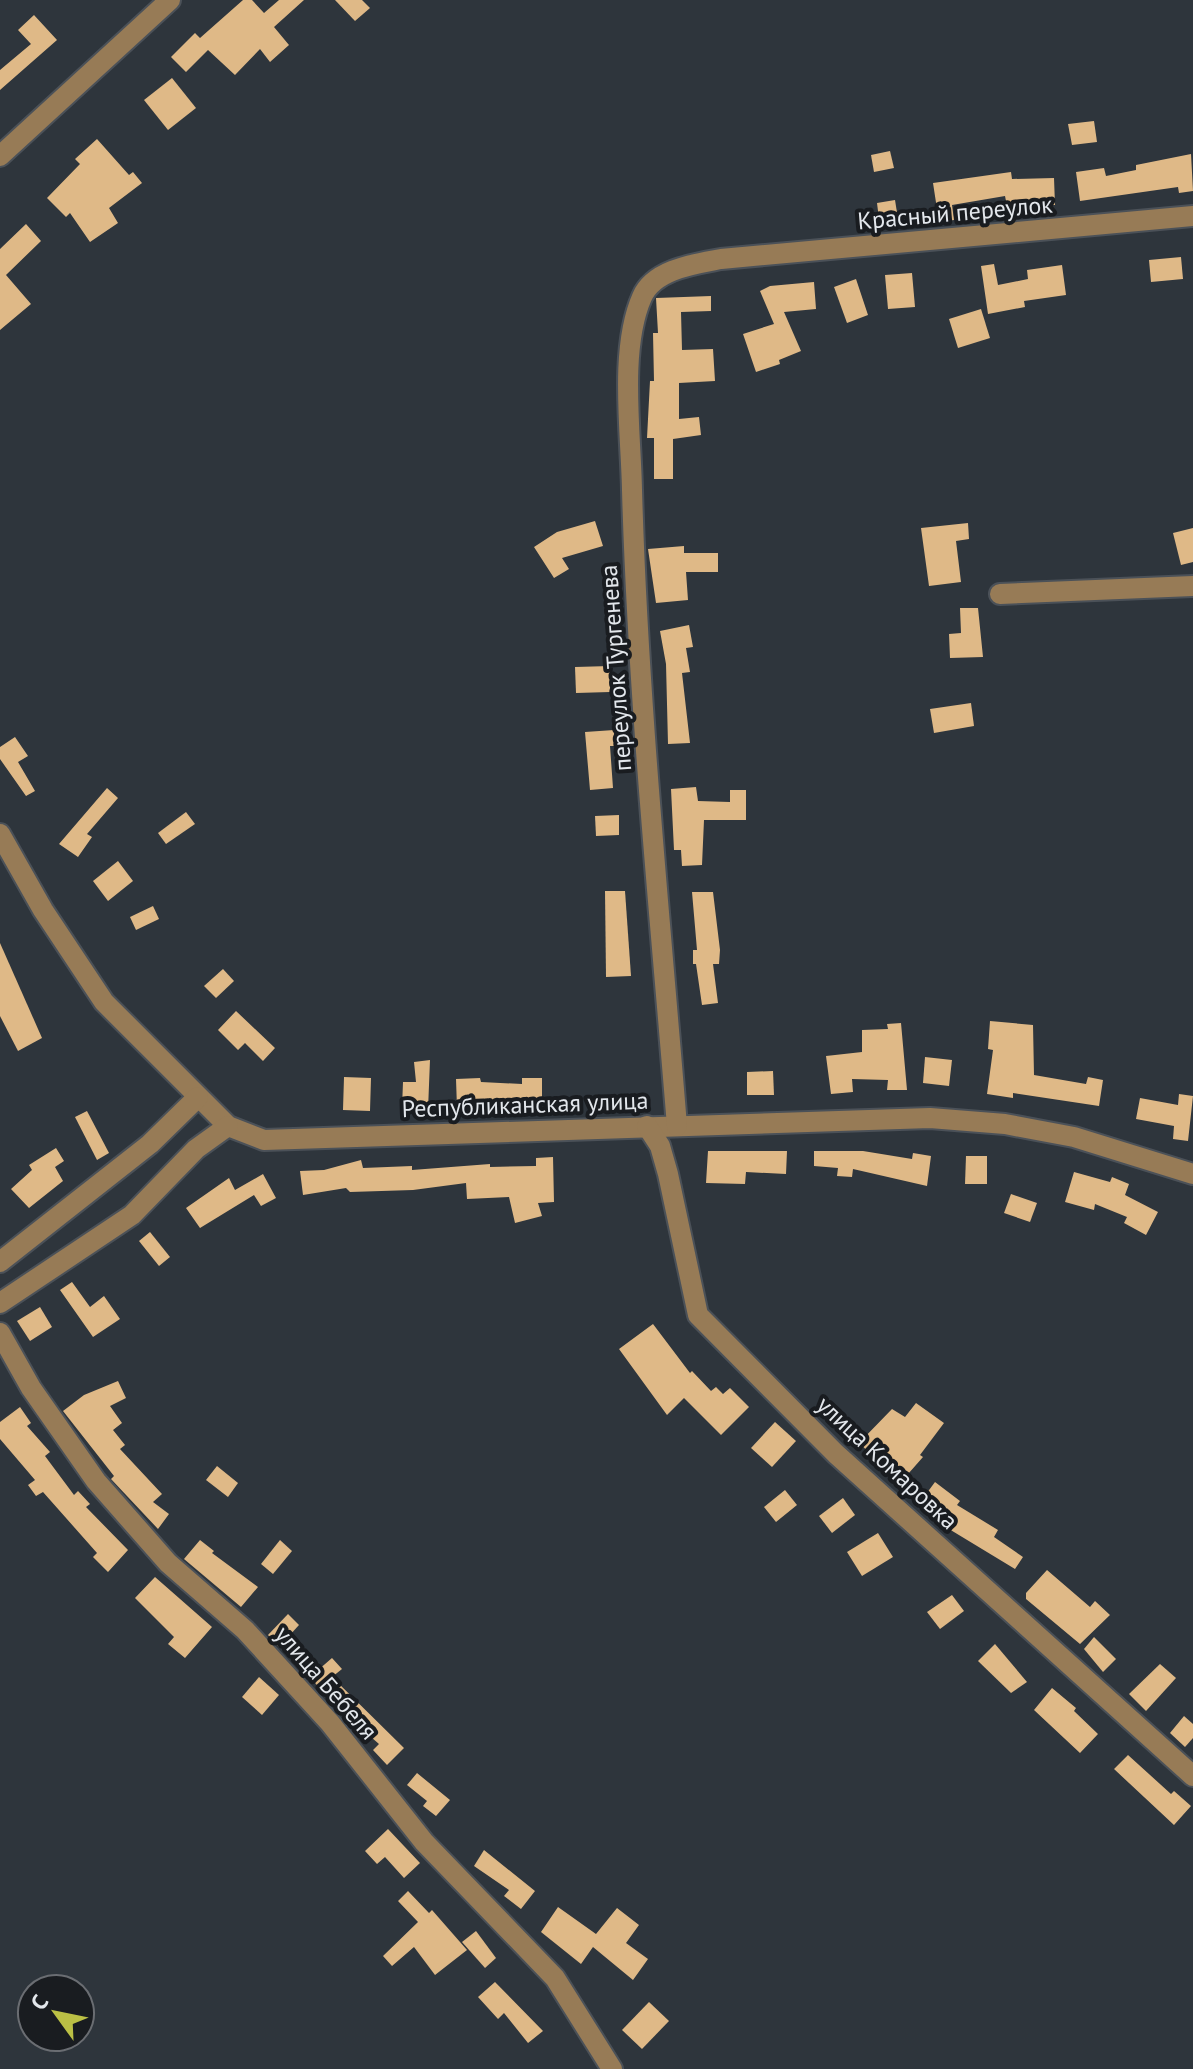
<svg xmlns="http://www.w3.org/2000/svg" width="1193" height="2069" font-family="'PT Sans',sans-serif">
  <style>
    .building { fill: #dfb987 }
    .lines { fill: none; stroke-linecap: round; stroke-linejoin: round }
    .minor-casing { stroke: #4b5158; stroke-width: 24 }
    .minor { stroke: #977b56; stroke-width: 20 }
    .labels { text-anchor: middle; stroke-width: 8; stroke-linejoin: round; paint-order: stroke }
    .street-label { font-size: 24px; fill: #e3e7ec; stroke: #191c20 }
  </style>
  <rect width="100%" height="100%" fill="#2e353c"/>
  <g class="building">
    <path d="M243,0H252L264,13L279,0H304L274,27L289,45L270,62L260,49L235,75L208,50L186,72L171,57L195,33L200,38Z"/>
    <path d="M335,0H362L370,8L355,21Z"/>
    <path d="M34,15L57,40L0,90V70L31,44L18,30Z"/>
    <path d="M172,78L196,108L168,130L144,100Z"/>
    <path d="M1094,121L1097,142L1072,145L1068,124Z"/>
    <path d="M97,139L129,175L133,172L142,183L109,208L118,223L90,242L70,213L66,217L47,198L80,164L75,159Z"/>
    <path d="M890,151L894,168L874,172L871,155Z"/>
    <path d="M1191,154L1193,191L1179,193L1178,187L1080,201L1076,172L1104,168L1106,176L1136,170V165Z"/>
    <path d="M1011,172L1012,179L1054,178L1055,205L1007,206L1005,196L952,205L954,220L939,222L933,183Z"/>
    <path d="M895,200L899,225L880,227L877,203Z"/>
    <path d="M26,224L41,241L6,275L31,304L0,330V249Z"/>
    <path d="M1181,257L1183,279L1151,282L1149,260Z"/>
    <path d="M994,264L998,285L1028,279L1027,270L1062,265L1066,295L1024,301L1025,307L988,314L981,266Z"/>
    <path d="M912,273L915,307L888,309L885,275Z"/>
    <path d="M856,279L868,315L847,323L834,287Z"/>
    <path d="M814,282L816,309L784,312L801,351L779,360L780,364L756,372L743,334L774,324L760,291L770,286Z"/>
    <path d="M711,296V311L681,312L682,350L713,349L715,381L679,383V419L699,417L701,435L673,439V479H654V438H647L650,381H654L653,333H658L656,298Z"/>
    <path d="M981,309L990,338L958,348L949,319Z"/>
    <path d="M595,521L603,546L562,558L569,569L554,578L534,547L557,532Z"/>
    <path d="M968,523L969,539L956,541L961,582L929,586L921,528Z"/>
    <path d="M1193,528V562L1181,565L1173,533Z"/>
    <path d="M684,546V553H718V572H686L688,600L656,603L648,549Z"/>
    <path d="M960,608H978L983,657L950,658L949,634L961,633Z"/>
    <path d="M689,625L693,647L686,648L690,672L682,673L690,743L668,744L666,664L660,631Z"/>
    <path d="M610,666V692L576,693L575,667Z"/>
    <path d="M971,703L974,726L934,733L930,709Z"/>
    <path d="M614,730V746H610L613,788L590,790L585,732Z"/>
    <path d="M15,737L28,756L18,762L35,791L26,796L0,759V747Z"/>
    <path d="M696,787L698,801L730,802V790H746V820H704L702,865L682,866L681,850H674L671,789Z"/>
    <path d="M107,788L118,798L87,834L92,837L78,857L59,844Z"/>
    <path d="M186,812L195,824L166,844L158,833Z"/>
    <path d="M619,815V835L596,836L595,816Z"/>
    <path d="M118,861L133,881L108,901L93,881Z"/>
    <path d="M605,891H625L631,976L606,977Z"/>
    <path d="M692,892H713L720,950L719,964H713L718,1003L702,1005L696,964H693V950H697Z"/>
    <path d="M153,906L159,919L136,930L130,917Z"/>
    <path d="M0,943L42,1038L18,1051L0,1016Z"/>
    <path d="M223,969L234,981L216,998L204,986Z"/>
    <path d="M236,1011L275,1048L263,1061L245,1043L238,1050L218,1030Z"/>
    <path d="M990,1021L1033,1025L1034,1075L1086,1084L1088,1077L1103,1080L1099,1106L1013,1093V1098L987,1094L993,1050L988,1049Z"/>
    <path d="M901,1023L907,1090H887L888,1080L852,1079L853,1092L831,1094L826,1056L862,1052V1030L888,1029L887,1024Z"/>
    <path d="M925,1057L952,1060L949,1086L923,1083Z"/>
    <path d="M430,1060L428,1110L402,1108L403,1082H416L414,1062Z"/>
    <path d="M773,1071L774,1095H747V1072Z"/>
    <path d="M344,1077L371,1078L370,1111L343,1110Z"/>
    <path d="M480,1078L481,1082L522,1084V1078H542V1103L481,1102V1107L457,1108L456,1079Z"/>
    <path d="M1179,1094L1193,1096L1188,1141L1173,1139L1174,1126L1136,1119L1140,1098L1178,1105Z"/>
    <path d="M87,1111L109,1153L97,1160L75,1117Z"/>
    <path d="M56,1148L64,1161L55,1167L63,1181L29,1208L11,1189L32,1170L29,1165Z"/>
    <path d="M708,1151H787L786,1174L746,1172L745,1184L706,1183Z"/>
    <path d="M814,1151H863L912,1159L913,1153L931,1156L927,1186L853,1169L852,1177L837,1176L838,1168L814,1166Z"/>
    <path d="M966,1156H987V1184H965Z"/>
    <path d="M553,1157L554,1202L538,1203L542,1216L515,1223L509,1197L467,1199L466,1183L413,1190L350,1192L346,1188L303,1195L300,1171L324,1170L361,1160L363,1168L412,1166V1170L490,1164V1167L536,1166V1158Z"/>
    <path d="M1074,1172L1110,1182L1112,1177L1129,1184L1125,1195L1158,1212L1146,1235L1124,1223L1127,1217L1095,1204L1094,1210L1065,1202Z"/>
    <path d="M263,1174L276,1198L261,1206L254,1195L200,1228L186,1208L229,1178L235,1190Z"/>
    <path d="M1011,1194L1037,1203L1030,1222L1004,1213Z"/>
    <path d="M150,1232L170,1257L159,1266L139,1241Z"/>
    <path d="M72,1282L90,1307L104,1296L120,1319L93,1337L60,1290Z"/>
    <path d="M40,1307L52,1327L30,1341L17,1321Z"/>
    <path d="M653,1324L690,1373L692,1371L711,1391L716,1387L723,1394L730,1388L749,1407L721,1435L684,1398L667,1415L619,1349Z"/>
    <path d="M118,1381L126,1398L110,1406L122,1423L113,1430L125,1445L120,1449L162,1494L153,1502L169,1514L158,1529L111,1479L114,1476L63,1411L84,1395Z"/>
    <path d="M916,1403L944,1423L920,1455L923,1457L901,1482L859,1443L892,1409L905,1417Z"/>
    <path d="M20,1407L31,1423L27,1426L50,1452L45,1456L74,1495L78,1491L90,1504L86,1507L128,1550L108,1572L93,1557L97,1553L43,1492L36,1496L28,1485L35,1480L0,1439V1422Z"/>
    <path d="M775,1422L796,1441L772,1467L751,1448Z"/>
    <path d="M217,1466L238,1483L228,1497L206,1480Z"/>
    <path d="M935,1482L960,1501L957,1505L998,1530L994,1537L1023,1557L1015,1569L949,1529L918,1505Z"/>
    <path d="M785,1490L797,1505L776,1522L764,1507Z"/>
    <path d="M843,1498L855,1515L832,1533L819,1516Z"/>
    <path d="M878,1533L893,1557L862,1576L847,1552Z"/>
    <path d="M200,1540L214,1551L212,1553L258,1587L241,1607L184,1559Z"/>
    <path d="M280,1540L292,1551L273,1574L261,1564Z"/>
    <path d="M1047,1570L1090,1607L1095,1601L1110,1615L1080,1644L1026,1599V1593Z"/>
    <path d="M155,1577L212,1627L185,1658L168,1644L174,1637L135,1598Z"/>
    <path d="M952,1595L964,1611L940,1629L927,1612Z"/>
    <path d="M288,1614L299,1625L279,1647L268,1635Z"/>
    <path d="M1094,1637L1116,1659L1103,1672L1084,1649Z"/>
    <path d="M995,1644L1027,1682L1011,1693L978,1661Z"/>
    <path d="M332,1658L342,1669L332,1677L404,1748L387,1765L373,1750L379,1744L333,1704L310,1677Z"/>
    <path d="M1160,1664L1176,1678L1146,1711L1129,1694Z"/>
    <path d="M259,1677L279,1695L262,1715L242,1697Z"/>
    <path d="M1052,1688L1076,1708L1074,1711L1098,1734L1080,1753L1034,1710Z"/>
    <path d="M1184,1716L1193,1724V1738L1185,1747L1170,1733Z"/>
    <path d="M1128,1755L1171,1794L1174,1791L1191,1806L1174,1825L1114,1769Z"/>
    <path d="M417,1773L450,1800L436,1816L423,1806L427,1801L407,1785Z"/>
    <path d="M388,1829L420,1863L404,1878L385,1857L377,1864L365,1851Z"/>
    <path d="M484,1850L535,1891L521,1909L504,1896L509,1890L474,1866Z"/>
    <path d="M408,1891L429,1913L432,1910L467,1950L435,1975L414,1947L392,1966L383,1956L418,1922L398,1901Z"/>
    <path d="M558,1907L596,1934L617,1908L639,1925L626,1943L648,1959L633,1980L593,1947L581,1964L541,1932Z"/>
    <path d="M476,1931L496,1958L485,1968L462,1942Z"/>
    <path d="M495,1982L543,2031L528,2043L504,2013L498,2019L478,1997Z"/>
    <path d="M649,2002L669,2021L642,2049L622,2030Z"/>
  </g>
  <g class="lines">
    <g class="minor-casing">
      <g id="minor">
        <path d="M0,156L170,0"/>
        <path d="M1000,594L1193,586"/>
        <path d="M0,834L43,910L104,1002L228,1126L264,1140L930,1118L1005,1124L1074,1137L1193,1174"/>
        <path d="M647,1126L660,1146L668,1174L698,1315L836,1454L1193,1776"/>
        <path d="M677,1126C660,915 638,702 632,490C631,433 619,349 642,297C654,269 695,264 721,259L1193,216"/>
        <path d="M0,1262L150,1144L198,1097"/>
        <path d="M0,1303L132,1215L196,1149L228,1126"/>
        <path d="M0,1333L31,1388L96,1481L168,1563L245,1630L330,1723L424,1842L555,1978L612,2069"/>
      </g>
    </g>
    <use href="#minor" class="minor"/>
  </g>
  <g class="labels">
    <g class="street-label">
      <text transform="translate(955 213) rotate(-5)" y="8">Красный переулок</text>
      <text transform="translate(616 668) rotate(-94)" y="8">переулок Тургенева</text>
      <text transform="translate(525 1105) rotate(-2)" y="8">Республиканская улица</text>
      <text transform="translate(887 1463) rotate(43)" y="8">улица Комаровка</text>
      <text transform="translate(326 1683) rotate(49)" y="8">улица Бебеля</text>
    </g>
  </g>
  <g transform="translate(56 2013) rotate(303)"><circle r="38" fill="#191c20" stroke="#6a6d72" stroke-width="2"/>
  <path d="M0-6L14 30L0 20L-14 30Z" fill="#bbc045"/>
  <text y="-12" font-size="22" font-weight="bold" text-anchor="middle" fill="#e3e7ec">С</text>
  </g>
</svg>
